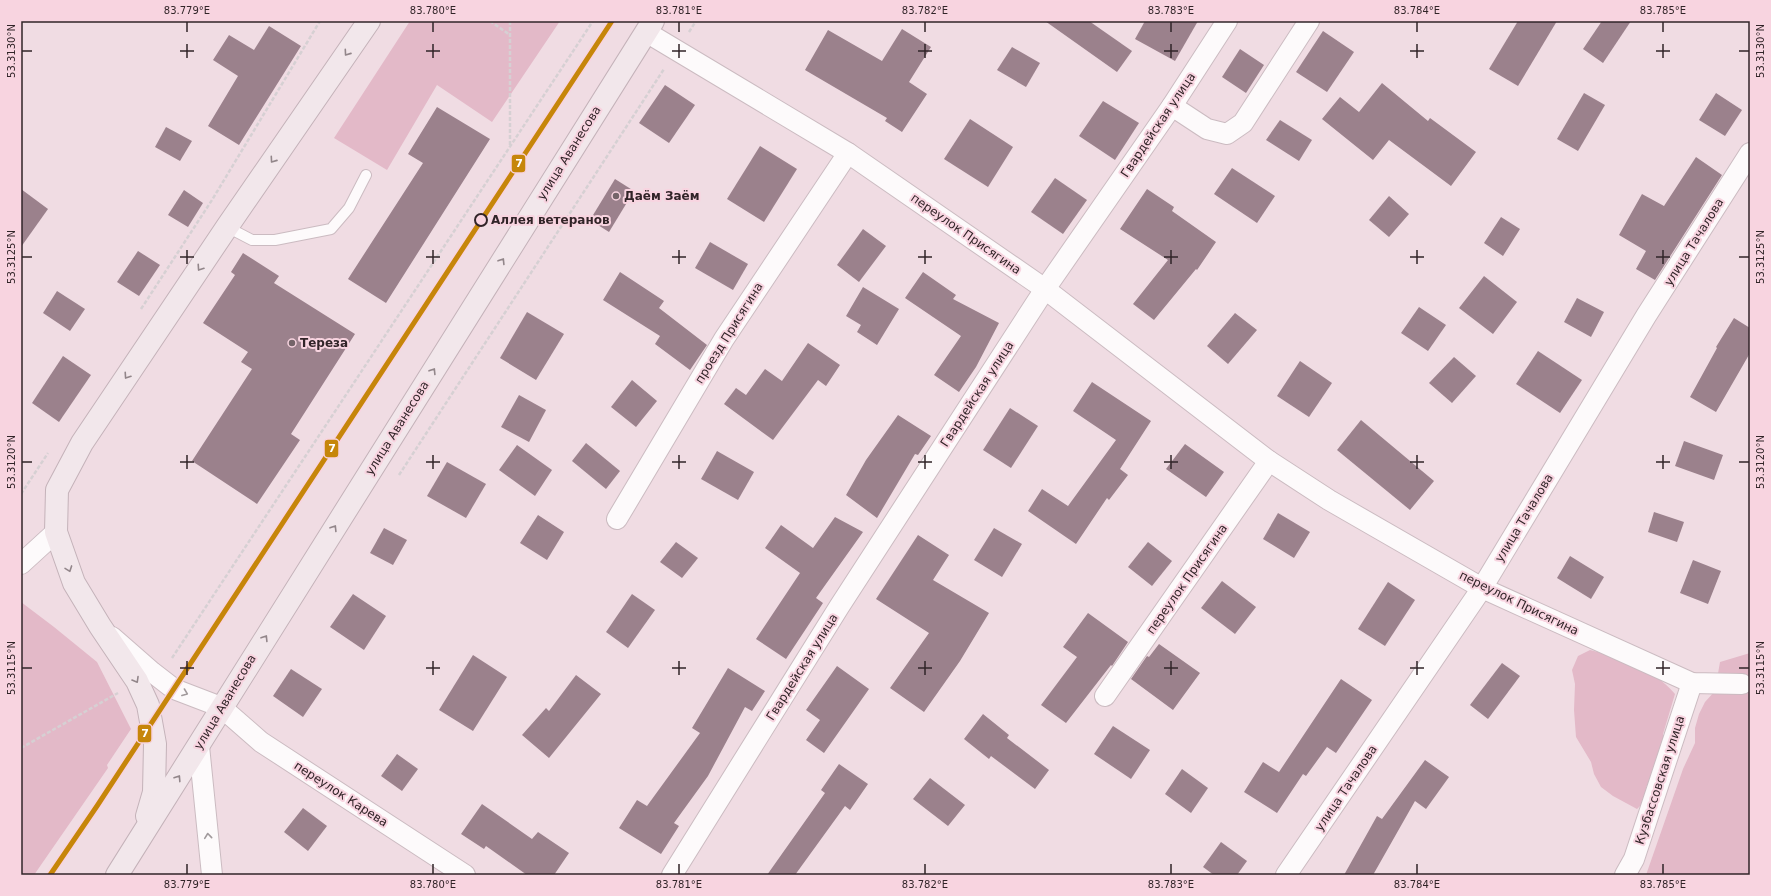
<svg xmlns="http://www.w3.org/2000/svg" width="1771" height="896" font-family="'DejaVu Sans',sans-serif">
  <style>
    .green { fill: #e3b9c8 }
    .building { fill: #9b818c }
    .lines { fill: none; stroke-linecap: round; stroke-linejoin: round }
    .lane-casing { stroke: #cbbbc1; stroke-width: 12 }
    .street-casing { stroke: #cbbbc1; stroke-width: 22 }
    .highway-casing { stroke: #c4b2b9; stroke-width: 24 }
    .path { stroke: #d6d0d3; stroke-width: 2.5; stroke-dasharray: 4 2; stroke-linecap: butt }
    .lane { stroke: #fdfafb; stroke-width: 10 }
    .street { stroke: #fdfafb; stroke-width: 20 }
    .highway { stroke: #f2e7eb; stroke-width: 22 }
    .tram-1-casing { stroke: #f8d4e0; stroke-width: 8 }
    .tram-1 { stroke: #c6860a; stroke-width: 5 }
    .oneway { stroke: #92868a }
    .oneway2 { stroke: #a19a9c }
    .ticks { fill: none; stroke: #312428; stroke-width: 1.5 }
    .poi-dot { fill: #746469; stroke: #f8d4e0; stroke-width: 1.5 }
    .stop-dot { fill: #f8d4e0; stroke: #312428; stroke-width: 2 }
    .labels { text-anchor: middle; stroke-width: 4; stroke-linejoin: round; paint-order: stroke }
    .street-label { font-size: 12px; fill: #312428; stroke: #f8d4e0 }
    .poi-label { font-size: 12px; font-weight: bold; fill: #312428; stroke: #f8d4e0; text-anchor: start }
    .stop-label { font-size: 12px; font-weight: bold; fill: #312428; stroke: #f8d4e0; text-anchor: start }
    .line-badge { stroke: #f8d4e0; stroke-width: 1.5 }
    .badge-label { font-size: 11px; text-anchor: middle; font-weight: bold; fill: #fff }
    .neatline { fill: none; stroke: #312428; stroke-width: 1.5 }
    .ticks-label { font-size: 10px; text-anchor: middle; fill: #312428 }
  </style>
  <rect width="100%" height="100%" fill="#f0dce3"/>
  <g class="green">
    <path d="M410,21H560L492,122L437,85L387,170L334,138Z"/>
    <path d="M21,602L54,627L97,662L131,729L107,765L108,768L34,875H21Z"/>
    <path d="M1590,650C1621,658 1653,668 1675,694L1663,734V763L1646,787V800L1637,809L1613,796L1601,787L1594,774L1591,762L1576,737L1574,710L1575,684L1572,670L1578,656Z"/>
    <path d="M1750,653V875H1646L1683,769L1695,743V728L1699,714L1705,702L1715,691L1720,662Z"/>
  </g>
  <g class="building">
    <path d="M1045,21H1089L1132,51L1117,72Z"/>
    <path d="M1145,21H1198L1175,61L1135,39Z"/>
    <path d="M1518,21H1557L1518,86L1489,69Z"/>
    <path d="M1602,21H1631L1603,63L1583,49Z"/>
    <path d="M269,26L301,46L239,145L208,126L238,76L213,60L229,35L254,50Z"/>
    <path d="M902,29L931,47L909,82L927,94L902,132L885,121L887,118L805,70L828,30L882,61Z"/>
    <path d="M1323,31L1354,52L1327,92L1296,72Z"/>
    <path d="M1012,47L1040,63L1026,87L997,70Z"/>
    <path d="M1240,49L1264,65L1246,93L1222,77Z"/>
    <path d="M1382,83L1428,121L1430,118L1476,152L1451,186L1389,140L1373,160L1322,119L1340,97L1359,112Z"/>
    <path d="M665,85L695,105L669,143L639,123Z"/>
    <path d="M1584,93L1605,105L1578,151L1557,139Z"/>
    <path d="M1716,93L1742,110L1725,136L1699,120Z"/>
    <path d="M1103,101L1139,123L1115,160L1079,136Z"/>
    <path d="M437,107L490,139L386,303L348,279L423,163L408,154Z"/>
    <path d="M970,119L1013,147L988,187L944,159Z"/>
    <path d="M1280,120L1312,140L1299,161L1266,140Z"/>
    <path d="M166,127L192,141L180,161L155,147Z"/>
    <path d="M760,146L797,169L764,222L727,199Z"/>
    <path d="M1696,157L1722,175L1655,280L1636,269L1646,251L1619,235L1642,194L1664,206Z"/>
    <path d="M1232,168L1275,196L1257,223L1214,194Z"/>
    <path d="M1055,178L1087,200L1063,234L1031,212Z"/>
    <path d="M615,179L634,191L609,232L590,220Z"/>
    <path d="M21,189L48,209L21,247Z"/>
    <path d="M1147,189L1174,207L1172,211L1216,242L1197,270L1196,269L1154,320L1133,304L1168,260L1120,229Z"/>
    <path d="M184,190L203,203L188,227L168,215Z"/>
    <path d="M1389,196L1409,214L1389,237L1369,220Z"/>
    <path d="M1501,217L1520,229L1503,256L1484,243Z"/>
    <path d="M863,229L886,246L859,282L837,265Z"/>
    <path d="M710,242L748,264L733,290L695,268Z"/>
    <path d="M138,251L160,265L139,296L117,282Z"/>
    <path d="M243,253L279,276L274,283L355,334L291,434L300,440L257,504L192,461L252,369L241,362L248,352L203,323L235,275L231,272Z"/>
    <path d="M620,272L664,301L659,308L707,345L690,370L655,344L660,336L603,300Z"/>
    <path d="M923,272L956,295L953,299L999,323L976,367L959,392L934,375L961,336L905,298Z"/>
    <path d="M1484,276L1517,302L1493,334L1459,308Z"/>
    <path d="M863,287L899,309L877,345L857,332L861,325L846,316Z"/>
    <path d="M57,291L85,309L70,331L43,313Z"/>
    <path d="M1577,298L1604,312L1591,337L1564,322Z"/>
    <path d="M1419,307L1446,325L1428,351L1401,333Z"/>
    <path d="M527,312L564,334L536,380L500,358Z"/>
    <path d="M1235,313L1257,330L1228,364L1207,346Z"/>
    <path d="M1734,318L1750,328V353L1716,412L1690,397L1717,348L1716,347Z"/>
    <path d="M808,343L840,365L826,386L818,380L773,440L724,404L736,388L746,395L765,369L782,381Z"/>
    <path d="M1538,351L1582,380L1560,413L1516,384Z"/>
    <path d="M63,356L91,375L59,422L32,403Z"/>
    <path d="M1454,357L1476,376L1452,403L1429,383Z"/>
    <path d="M1300,361L1332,383L1309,417L1277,396Z"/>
    <path d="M632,380L657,401L636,427L611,407Z"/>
    <path d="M1092,382L1151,421L1120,469L1128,475L1109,500L1107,498L1076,544L1028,511L1042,489L1068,506L1116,440L1073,411Z"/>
    <path d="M519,395L546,410L529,442L501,427Z"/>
    <path d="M1010,408L1038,426L1011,468L983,450Z"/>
    <path d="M898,415L931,436L918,455L915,454L877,518L846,495L866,460Z"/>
    <path d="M1361,420L1434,481L1410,510L1337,450Z"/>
    <path d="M1684,441L1723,455L1714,480L1675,466Z"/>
    <path d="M586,443L620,471L606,489L572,461Z"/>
    <path d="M1185,444L1224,472L1206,497L1166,469Z"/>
    <path d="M517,445L552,470L535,496L499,470Z"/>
    <path d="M717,451L754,472L738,500L701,479Z"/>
    <path d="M447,462L486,484L466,518L427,496Z"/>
    <path d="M1654,512L1684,522L1677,542L1648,532Z"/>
    <path d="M1278,513L1310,532L1294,558L1263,539Z"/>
    <path d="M538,515L564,532L547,560L520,543Z"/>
    <path d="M835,517L863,532L816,598L823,603L786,659L756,639L800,573L765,548L781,525L813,548Z"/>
    <path d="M384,528L407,540L393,565L370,553Z"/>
    <path d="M994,528L1022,544L1002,577L974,560Z"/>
    <path d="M918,535L949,555L933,580L989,613L960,661L924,712L890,688L929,633L876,599Z"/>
    <path d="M676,542L698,558L682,578L660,562Z"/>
    <path d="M1148,542L1172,561L1152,586L1128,567Z"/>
    <path d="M1570,556L1604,577L1591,599L1557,578Z"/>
    <path d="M1693,560L1721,571L1708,604L1680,593Z"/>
    <path d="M1222,581L1256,607L1235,634L1201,608Z"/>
    <path d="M1388,582L1415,600L1385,646L1358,629Z"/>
    <path d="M353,594L386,616L364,650L330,627Z"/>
    <path d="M632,594L655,610L628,648L606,632Z"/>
    <path d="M1088,613L1128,642L1112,666L1111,665L1066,723L1041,705L1077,657L1063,647Z"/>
    <path d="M1159,644L1200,673L1173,710L1131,679L1147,656L1149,657Z"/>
    <path d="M473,655L507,677L473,731L439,710Z"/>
    <path d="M1502,663L1520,676L1488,719L1470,705Z"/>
    <path d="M837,666L869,689L824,753L806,740L820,720L806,710Z"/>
    <path d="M728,668L765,691L752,711L745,707L708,776L674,823L679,826L661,854L619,828L637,800L647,806L700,733L692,728Z"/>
    <path d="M291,669L322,689L303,717L273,696Z"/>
    <path d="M576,675L601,694L549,758L522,735L546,708L549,711Z"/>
    <path d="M1341,679L1372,700L1336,753L1327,747L1306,776L1303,774L1277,813L1244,792L1263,762L1279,772Z"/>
    <path d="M983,714L1009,735L1007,738L1049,770L1035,789L991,756L989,759L964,739Z"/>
    <path d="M1113,726L1150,750L1131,779L1094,754Z"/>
    <path d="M397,754L418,769L402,791L381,776Z"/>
    <path d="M1425,760L1449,777L1426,809L1415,801L1373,875H1344L1377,816L1382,819Z"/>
    <path d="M839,764L868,784L850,810L845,806L795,875H767L825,793L821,790Z"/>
    <path d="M1182,769L1208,788L1191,813L1165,794Z"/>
    <path d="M930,778L965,805L948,826L913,799Z"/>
    <path d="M482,804L532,839L538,832L569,853L554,875H527L486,846L484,849L461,834Z"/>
    <path d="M303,808L327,826L308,851L284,832Z"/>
    <path d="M1221,842L1247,861L1237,875H1214L1203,867Z"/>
  </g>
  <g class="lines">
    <g class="lane-casing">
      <path id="lane" d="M227,227L252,240H275L331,229L349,208L366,175"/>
    </g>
    <g class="street-casing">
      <g id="street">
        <path d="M646,32L848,153L1045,289L1269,461L1329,500L1482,588L1692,683L1742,684"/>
        <path d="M1172,106L1207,129L1227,134L1243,123L1309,21"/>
        <path d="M617,519L724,339L848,153"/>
        <path d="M21,564L56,532"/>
        <path d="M112,637L152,672L174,689L221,707L261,742L465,875"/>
        <path d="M1105,696L1269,461"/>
        <path d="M199,746L212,875"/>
        <path d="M672,875L839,607L1045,289L1172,106L1227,21"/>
        <path d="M1286,875L1482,588L1646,316L1750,153"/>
        <path d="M1625,875L1634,859L1692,683"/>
      </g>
    </g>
    <g class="highway-casing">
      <g id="highway">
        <path d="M147,816L154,792L155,744L148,705L137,681L100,626L74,583L56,532L57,490L82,443L227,227L369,21"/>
        <path d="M117,875L653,21"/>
      </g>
    </g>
    <g class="path">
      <path d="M490,21L510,35"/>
      <path d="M510,21V146"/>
      <path d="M689,32L696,21"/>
      <path d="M141,309L212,200L320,21"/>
      <path d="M399,475L664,69"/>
      <path d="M21,494L48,453"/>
      <path d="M172,658L593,21"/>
      <path d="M21,748L118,693"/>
    </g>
    <use href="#lane" class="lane"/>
    <use href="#street" class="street"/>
    <use href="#highway" class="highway"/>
    <g class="tram-1-casing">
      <path id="tram-1" d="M50,875L97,806L612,21"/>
    </g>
    <use href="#tram-1" class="tram-1"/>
  </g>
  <defs><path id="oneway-chevron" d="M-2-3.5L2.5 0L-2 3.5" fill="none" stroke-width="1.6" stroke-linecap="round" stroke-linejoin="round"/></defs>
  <g class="oneway">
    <use href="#oneway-chevron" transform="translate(347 53) rotate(125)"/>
    <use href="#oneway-chevron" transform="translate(273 160) rotate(125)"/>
    <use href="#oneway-chevron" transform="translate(502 261) rotate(-58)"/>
    <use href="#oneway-chevron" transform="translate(200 268) rotate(124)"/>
    <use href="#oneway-chevron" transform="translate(433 371) rotate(-58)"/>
    <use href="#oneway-chevron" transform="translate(127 376) rotate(124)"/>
    <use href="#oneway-chevron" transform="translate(334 528) rotate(-58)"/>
    <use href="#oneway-chevron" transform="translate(69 569) rotate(70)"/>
    <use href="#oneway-chevron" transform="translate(265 638) rotate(-58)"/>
    <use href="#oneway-chevron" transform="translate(136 680) rotate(60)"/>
    <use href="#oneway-chevron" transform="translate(178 778) rotate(-57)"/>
  </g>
  <g class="oneway2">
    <use href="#oneway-chevron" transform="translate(185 693) rotate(21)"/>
    <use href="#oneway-chevron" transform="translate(208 836) rotate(-96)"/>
  </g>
  <path class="ticks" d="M187,22V32M433,22V32M679,22V32M925,22V32M1171,22V32M1417,22V32M1663,22V32M187,44V58M433,44V58M679,44V58M925,44V58M1171,44V58M1417,44V58M1663,44V58M22,51H32M180,51H194M426,51H440M672,51H686M918,51H932M1164,51H1178M1410,51H1424M1656,51H1670M1739,51H1749M187,250V264M433,250V264M679,250V264M925,250V264M1171,250V264M1417,250V264M1663,250V264M22,257H32M180,257H194M426,257H440M672,257H686M918,257H932M1164,257H1178M1410,257H1424M1656,257H1670M1739,257H1749M187,455V469M433,455V469M679,455V469M925,455V469M1171,455V469M1417,455V469M1663,455V469M22,462H32M180,462H194M426,462H440M672,462H686M918,462H932M1164,462H1178M1410,462H1424M1656,462H1670M1739,462H1749M187,661V675M433,661V675M679,661V675M925,661V675M1171,661V675M1417,661V675M1663,661V675M22,668H32M180,668H194M426,668H440M672,668H686M918,668H932M1164,668H1178M1410,668H1424M1656,668H1670M1739,668H1749M187,864V874M433,864V874M679,864V874M925,864V874M1171,864V874M1417,864V874M1663,864V874"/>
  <g class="poi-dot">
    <circle cx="616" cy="196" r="4"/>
    <circle cx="292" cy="343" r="4"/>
  </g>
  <circle class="stop-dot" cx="481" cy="220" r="6"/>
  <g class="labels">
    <g class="street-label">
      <text transform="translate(1158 125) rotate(-56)" y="4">Гвардейская улица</text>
      <text transform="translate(569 153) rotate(-58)" y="4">улица Аванесова</text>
      <text transform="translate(966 234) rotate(35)" y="4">переулок Присягина</text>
      <text transform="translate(1694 242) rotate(-58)" y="4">улица Тачалова</text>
      <text transform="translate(729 333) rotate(-58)" y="4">проезд Присягина</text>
      <text transform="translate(977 394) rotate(-57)" y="4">Гвардейская улица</text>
      <text transform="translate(397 428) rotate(-58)" y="4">улица Аванесова</text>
      <text transform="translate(1524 518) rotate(-59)" y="4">улица Тачалова</text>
      <text transform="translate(1187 579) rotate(-55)" y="4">переулок Присягина</text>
      <text transform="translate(1519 603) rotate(26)" y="4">переулок Присягина</text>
      <text transform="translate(802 667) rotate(-58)" y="4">Гвардейская улица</text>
      <text transform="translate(225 702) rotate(-59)" y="4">улица Аванесова</text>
      <text transform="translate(1660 780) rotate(-72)" y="4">Кузбассовская улица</text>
      <text transform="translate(1346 788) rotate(-56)" y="4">улица Тачалова</text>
      <text transform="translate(341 794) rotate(33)" y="4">переулок Карева</text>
    </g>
    <g class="poi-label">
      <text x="624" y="200">Даём Заём</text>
      <text x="300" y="347">Тереза</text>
    </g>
    <g class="stop-label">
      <text x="491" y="224">Аллея ветеранов</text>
    </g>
  </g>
  <g class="line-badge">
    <rect x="511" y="154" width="15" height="19" rx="4" fill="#c6860a"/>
    <rect x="324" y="439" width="15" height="19" rx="4" fill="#c6860a"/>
    <rect x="137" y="724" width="15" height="19" rx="4" fill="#c6860a"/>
  </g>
  <g class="badge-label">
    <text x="519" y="167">7</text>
    <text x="332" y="452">7</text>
    <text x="145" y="737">7</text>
  </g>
  <rect width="1771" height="896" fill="none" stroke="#f8d4e0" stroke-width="44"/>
  <rect x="22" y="22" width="1727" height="852" class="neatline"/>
  <g class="ticks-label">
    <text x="187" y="14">83.779°E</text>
    <text x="433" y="14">83.780°E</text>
    <text x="679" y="14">83.781°E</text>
    <text x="925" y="14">83.782°E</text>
    <text x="1171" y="14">83.783°E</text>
    <text x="1417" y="14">83.784°E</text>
    <text x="1663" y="14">83.785°E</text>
    <text transform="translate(11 51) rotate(-90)" y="4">53.3130°N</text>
    <text transform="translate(1760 51) rotate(-90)" y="4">53.3130°N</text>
    <text transform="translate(11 257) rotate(-90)" y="4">53.3125°N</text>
    <text transform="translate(1760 257) rotate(-90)" y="4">53.3125°N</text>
    <text transform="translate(11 462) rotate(-90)" y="4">53.3120°N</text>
    <text transform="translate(1760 462) rotate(-90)" y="4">53.3120°N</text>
    <text transform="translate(11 668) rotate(-90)" y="4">53.3115°N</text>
    <text transform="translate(1760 668) rotate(-90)" y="4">53.3115°N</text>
    <text x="187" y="888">83.779°E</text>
    <text x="433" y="888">83.780°E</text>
    <text x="679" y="888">83.781°E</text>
    <text x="925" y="888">83.782°E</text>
    <text x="1171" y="888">83.783°E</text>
    <text x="1417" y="888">83.784°E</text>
    <text x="1663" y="888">83.785°E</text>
  </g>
</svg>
